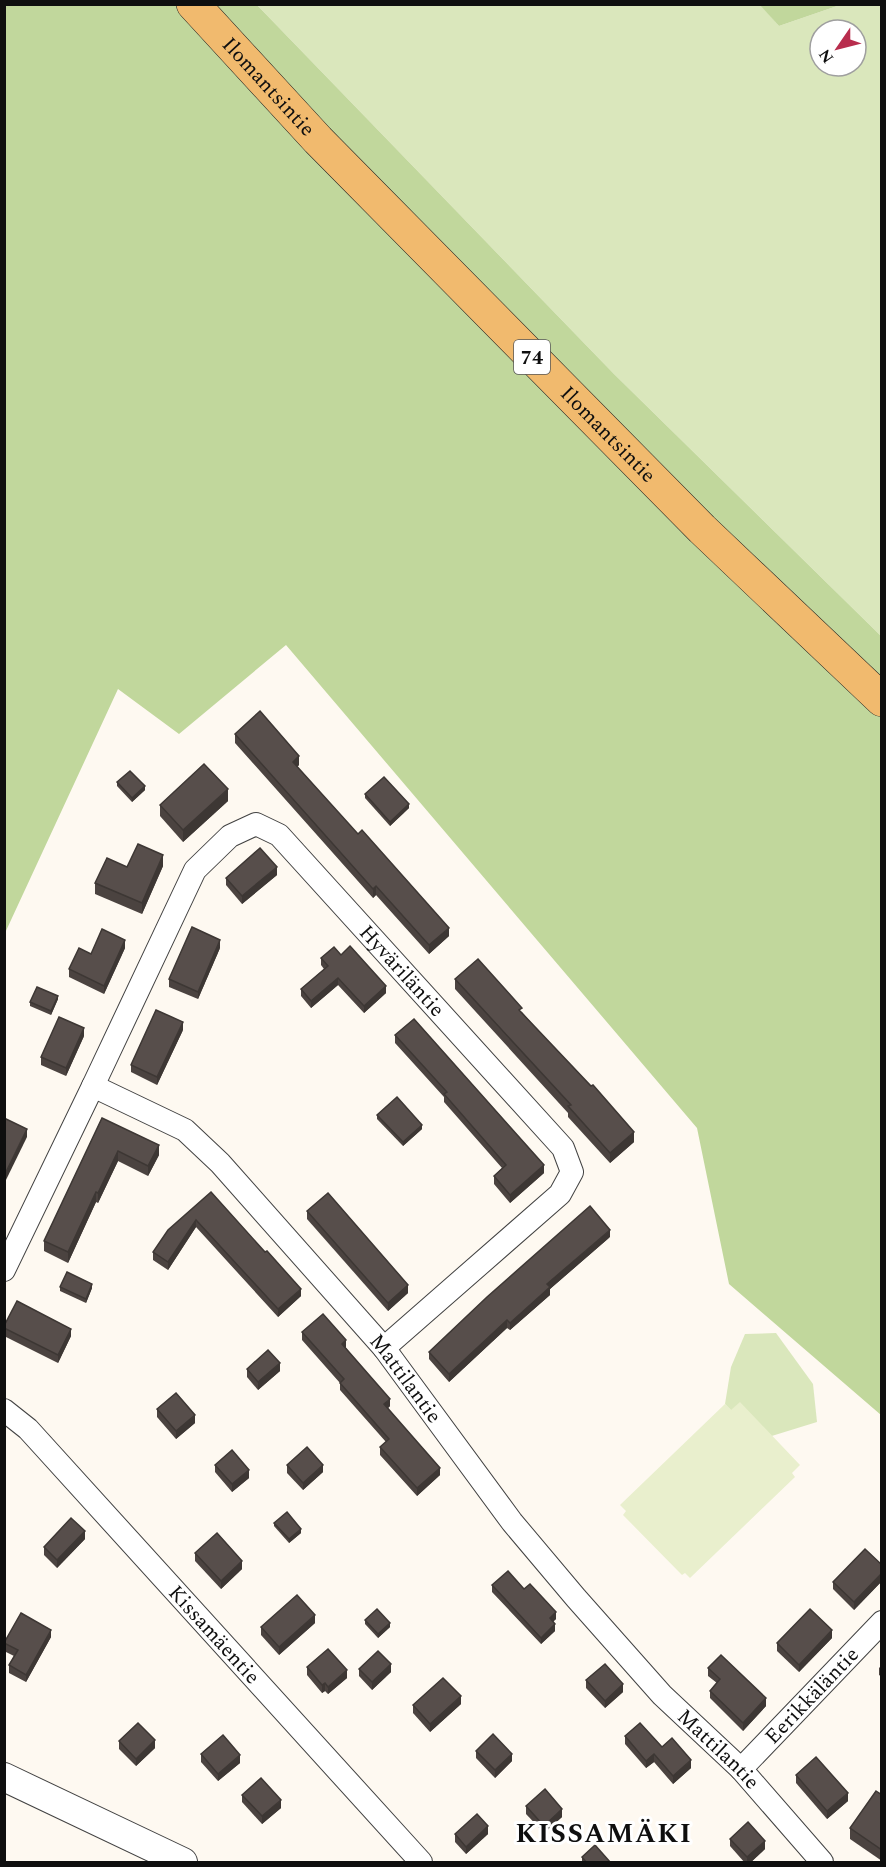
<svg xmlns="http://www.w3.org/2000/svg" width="886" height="1867" font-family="Spectral,serif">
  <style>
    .green { fill: #dae7bc; fill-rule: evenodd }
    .forest { fill: #c1d79c }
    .pitch { fill: #e9efcd }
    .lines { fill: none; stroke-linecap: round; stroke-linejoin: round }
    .minor-casing { stroke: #424242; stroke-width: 24 }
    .tertiary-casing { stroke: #424242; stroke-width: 30 }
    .primary-casing { stroke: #202020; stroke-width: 34 }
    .minor { stroke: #fff; stroke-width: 22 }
    .tertiary { stroke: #fff; stroke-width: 28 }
    .primary { stroke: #f1ba6e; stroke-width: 33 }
    .wall { fill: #4b4340 }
    .shaded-wall { fill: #3d3734 }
    .building { fill: #574e4b; stroke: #3d3734; stroke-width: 1.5 }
    .labels { text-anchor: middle; stroke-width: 6; stroke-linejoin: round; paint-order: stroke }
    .shield { fill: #fff; stroke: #575757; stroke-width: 1.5 }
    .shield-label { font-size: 20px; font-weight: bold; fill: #0f0f0f }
    .street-label { font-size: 21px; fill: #0f0f0f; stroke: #fff }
    .district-label { font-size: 27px; font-weight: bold; letter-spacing: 1.5px; fill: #0f0f0f; stroke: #fff }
  </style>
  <rect width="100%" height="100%" fill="#fef9f1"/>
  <g class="green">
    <path d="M760,4L779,26L840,5H881V636L614,374L257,5ZM820,30H856V66H820Z"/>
    <path d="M776,1333L813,1384L817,1422L759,1440L725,1404L731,1367L745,1334Z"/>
  </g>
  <g class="forest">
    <path d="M5,5H257L614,374L881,636V1415L729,1284L697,1128L286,645L179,734L118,689L5,933Z"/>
    <path d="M760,5H840L779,26Z"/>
  </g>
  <path class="pitch" d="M740,1402L800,1465L792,1473L795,1477L690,1578L685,1573L682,1575L623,1515L626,1511L620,1505L725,1404L731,1410Z"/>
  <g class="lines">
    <g class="minor-casing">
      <g id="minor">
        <path id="s1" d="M93,1086L195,870L230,836L256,824L279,835L563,1148L572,1172L560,1194L384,1348"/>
        <path id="s2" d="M4,1270L93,1086L185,1130L220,1163L384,1348L512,1522L576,1598L662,1695L741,1769L822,1862"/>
        <path id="s3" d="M4,1410L28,1429L421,1862"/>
        <path id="s4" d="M741,1769L882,1622"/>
      </g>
    </g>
    <g class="tertiary-casing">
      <path id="tertiary" d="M4,1777L183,1862"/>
    </g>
    <g class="primary-casing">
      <g id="primary">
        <path id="s5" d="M193,4L318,140L702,529L882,700"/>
      </g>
    </g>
    <use href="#minor" class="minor"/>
    <use href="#tertiary" class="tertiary"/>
    <use href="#primary" class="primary"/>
  </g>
  <g class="wall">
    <path d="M235,734L299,765L297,767L449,936L429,954L376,895L373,898L235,743Z"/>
    <path d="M117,782L145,790L132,802L117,786Z"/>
    <path d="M365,794L409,808L390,826L365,798Z"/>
    <path d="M228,801L183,842L160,816V805Z"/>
    <path d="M163,866L142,914L95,894V883L127,867Z"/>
    <path d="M277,875L242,904L226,885V878Z"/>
    <path d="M125,948L104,994L69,977V969L91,954Z"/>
    <path d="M220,948L198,999L169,987V979Z"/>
    <path d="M341,955L386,993L364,1013L338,985L311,1008L301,996V989L324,969L321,965V958Z"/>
    <path d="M455,979L522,1012L634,1142L610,1163L568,1117V1113L455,989Z"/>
    <path d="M58,999L51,1015L30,1006V1002Z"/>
    <path d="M183,1030L157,1085L131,1072V1065Z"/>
    <path d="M395,1035L544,1173L510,1203L494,1184V1176L502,1168L444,1102V1097L395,1043Z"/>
    <path d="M84,1036L66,1076L41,1065V1057Z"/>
    <path d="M377,1115L422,1129L403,1146L377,1119Z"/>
    <path d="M102,1118L159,1155L148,1176L118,1161L98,1203L96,1202L68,1263L44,1251V1241Z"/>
    <path d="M211,1192L301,1296L278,1317L196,1227L168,1270L153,1260V1252Z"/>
    <path d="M307,1211L408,1293L388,1311L307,1219Z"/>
    <path d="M610,1237L550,1289V1295L510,1330L507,1328L449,1382L429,1359V1352Z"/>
    <path d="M60,1287L92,1288L86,1303L60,1291Z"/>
    <path d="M4,1326L71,1336L58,1363L4,1336Z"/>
    <path d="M302,1332L346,1348L390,1406L388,1408L440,1475L417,1496L380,1455V1447L386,1442L340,1390V1383L302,1340Z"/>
    <path d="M247,1369L280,1371L258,1390L247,1377Z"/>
    <path d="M157,1409L195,1423L176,1439L157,1417Z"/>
    <path d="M215,1465L249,1478L232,1492L215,1472Z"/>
    <path d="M287,1465L323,1472L303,1490L287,1473Z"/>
    <path d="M274,1523L301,1533L289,1543L274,1526Z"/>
    <path d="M85,1539L57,1568L44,1555V1547Z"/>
    <path d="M195,1553L242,1569L221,1589L195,1561Z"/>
    <path d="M882,1565V1581L854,1610L833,1589V1582Z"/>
    <path d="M492,1585L524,1589L556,1619L553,1621L555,1631L541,1644L492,1592Z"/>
    <path d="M365,1620L390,1627L378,1638L365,1624Z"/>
    <path d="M315,1623L279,1655L261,1635V1627Z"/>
    <path d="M51,1637L26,1682L9,1673V1665L14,1656L4,1651V1641Z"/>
    <path d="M832,1638L799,1672L777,1651V1643Z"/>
    <path d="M882,1665V1677L879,1675V1668Z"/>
    <path d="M307,1667L347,1678L328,1694L325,1691L322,1693L307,1675Z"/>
    <path d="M708,1668L766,1706L743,1731L710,1698V1691L717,1683L708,1676Z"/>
    <path d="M359,1669L391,1672L372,1690L359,1676Z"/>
    <path d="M586,1680L623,1692L605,1708L586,1688Z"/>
    <path d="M461,1704L430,1732L413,1713V1705Z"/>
    <path d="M625,1736L662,1747L691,1768L673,1784L654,1762L646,1768L625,1744Z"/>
    <path d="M119,1741L155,1748L136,1766L119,1749Z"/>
    <path d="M476,1751L512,1761L495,1778L476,1758Z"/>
    <path d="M201,1754L240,1763L218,1781L201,1762Z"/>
    <path d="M796,1775L848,1801L827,1819L796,1783Z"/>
    <path d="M242,1795L281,1808L262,1824L242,1802Z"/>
    <path d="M882,1795V1861L850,1839V1828Z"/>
    <path d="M526,1806L562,1817L544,1833L526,1814Z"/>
    <path d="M455,1834H488L466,1854L455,1842Z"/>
    <path d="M730,1839L765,1849L750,1863H745L730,1846Z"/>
    <path d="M582,1857L610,1863H582Z"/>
  </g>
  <g class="shaded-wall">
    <path d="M299,756V765L293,770V762Z"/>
    <path d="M145,786V790L132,802V798Z"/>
    <path d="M228,789V801L183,842V830Z"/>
    <path d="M409,804V808L390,826V822Z"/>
    <path d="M163,855V866L142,914V903Z"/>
    <path d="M277,867V875L242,904V896Z"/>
    <path d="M376,886V895L373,898V889Z"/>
    <path d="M449,928V936L429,954V945Z"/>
    <path d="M125,940V948L104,994V986Z"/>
    <path d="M220,940V948L198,999V992Z"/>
    <path d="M338,978V985L311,1008V1001Z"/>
    <path d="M386,986V993L364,1013V1006Z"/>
    <path d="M58,996V999L51,1015V1011Z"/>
    <path d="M183,1022V1030L157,1085V1077Z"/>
    <path d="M84,1028V1036L66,1076V1068Z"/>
    <path d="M422,1125V1129L403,1146V1142Z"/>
    <path d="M27,1129V1137L5,1182V1174Z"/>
    <path d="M634,1132V1142L610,1163V1153Z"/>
    <path d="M159,1145V1155L148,1176V1166Z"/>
    <path d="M118,1151V1161L98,1203V1193Z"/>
    <path d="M544,1165V1173L510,1203V1195Z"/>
    <path d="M96,1192V1202L68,1263V1252Z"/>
    <path d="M196,1220V1227L168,1270V1262Z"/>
    <path d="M610,1230V1237L550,1289V1295L510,1330V1323L547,1284Z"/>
    <path d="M92,1284V1288L86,1303V1299Z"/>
    <path d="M408,1285V1293L388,1311V1303Z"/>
    <path d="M301,1289V1296L278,1317V1309Z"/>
    <path d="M507,1320V1328L449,1382V1374Z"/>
    <path d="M71,1329V1336L58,1363V1355Z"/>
    <path d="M346,1340V1348L342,1352V1344Z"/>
    <path d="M280,1363V1371L258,1390V1382Z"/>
    <path d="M390,1399V1406L384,1412V1404Z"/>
    <path d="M195,1415V1423L176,1439V1431Z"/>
    <path d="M323,1465V1472L303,1490V1483Z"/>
    <path d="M440,1468V1475L417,1496V1488Z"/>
    <path d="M249,1470V1478L232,1492V1484Z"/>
    <path d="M301,1529V1533L289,1543V1539Z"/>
    <path d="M85,1531V1539L57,1568V1560Z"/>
    <path d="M242,1561V1569L221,1589V1581Z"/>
    <path d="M882,1573V1581L854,1610V1602Z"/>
    <path d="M556,1612V1619L550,1625V1618Z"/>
    <path d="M315,1615V1623L279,1655V1647Z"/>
    <path d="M390,1623V1627L378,1638V1634Z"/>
    <path d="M555,1624V1631L541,1644V1638Z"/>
    <path d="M51,1630V1637L26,1682V1675Z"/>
    <path d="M832,1630V1638L799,1672V1665Z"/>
    <path d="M391,1664V1672L372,1690V1682Z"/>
    <path d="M347,1670V1678L328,1694V1687Z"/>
    <path d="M325,1683V1691L322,1693V1685Z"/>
    <path d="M623,1684V1692L605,1708V1701Z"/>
    <path d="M461,1696V1704L430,1732V1724Z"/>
    <path d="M766,1698V1706L743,1731V1723Z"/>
    <path d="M155,1740V1748L136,1766V1759Z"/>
    <path d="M512,1754V1761L495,1778V1770Z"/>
    <path d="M654,1754V1762L646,1768V1761Z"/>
    <path d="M240,1755V1763L218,1781V1774Z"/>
    <path d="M691,1760V1768L673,1784V1776Z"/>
    <path d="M848,1793V1801L827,1819V1811Z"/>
    <path d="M281,1800V1808L262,1824V1816Z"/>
    <path d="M562,1809V1817L544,1833V1826Z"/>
    <path d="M488,1826V1834L466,1854V1847Z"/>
    <path d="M765,1841V1849L750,1863H747V1857Z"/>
  </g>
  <g class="building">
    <path d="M260,711L299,756L293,762L358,834L362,830L449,928L429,945L376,886L373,889L235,734Z"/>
    <path d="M204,764L228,789L183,830L160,805Z"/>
    <path d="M130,771L145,786L132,798L117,782Z"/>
    <path d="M384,777L409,804L390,822L365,794Z"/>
    <path d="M138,844L163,855L142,903L95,883L107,858L127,867Z"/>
    <path d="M260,848L277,867L242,896L226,878Z"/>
    <path d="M192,927L220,940L198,992L169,979Z"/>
    <path d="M102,929L125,940L104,986L69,969L79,948L91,954Z"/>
    <path d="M350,946L386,986L364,1006L338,978L311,1001L301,989L328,966L321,958L334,947L341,955Z"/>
    <path d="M478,959L522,1008L519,1010L591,1086L593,1085L634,1132L610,1153L568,1106L571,1105L455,979Z"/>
    <path d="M37,987L58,996L51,1011L30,1002Z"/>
    <path d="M156,1010L183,1022L157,1077L131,1065Z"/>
    <path d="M59,1017L84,1028L66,1068L41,1057Z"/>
    <path d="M414,1019L544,1165L510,1195L494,1176L506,1165L444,1094L447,1092L395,1035Z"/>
    <path d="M397,1097L422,1125L403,1142L377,1115Z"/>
    <path d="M4,1118L27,1129L5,1174H4Z"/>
    <path d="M102,1118L159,1145L148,1166L118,1151L98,1193L96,1192L68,1252L44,1241Z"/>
    <path d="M211,1192L265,1252L267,1251L301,1289L278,1309L196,1220L168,1262L153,1252L168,1230Z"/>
    <path d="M328,1193L408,1285L388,1303L307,1211Z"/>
    <path d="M590,1206L610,1230L547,1284L550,1287L510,1323L507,1320L449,1374L429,1352L487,1297Z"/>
    <path d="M67,1272L92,1284L86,1299L60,1287Z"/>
    <path d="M17,1301L71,1329L58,1355L4,1328V1326Z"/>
    <path d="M323,1314L346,1340L342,1344L390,1399L384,1404L440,1468L417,1488L380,1447L389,1439L340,1383L344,1379L302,1332Z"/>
    <path d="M268,1350L280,1363L258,1382L247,1369Z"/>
    <path d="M176,1393L195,1415L176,1431L157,1409Z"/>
    <path d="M307,1447L323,1465L303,1483L287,1465Z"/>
    <path d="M232,1450L249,1470L232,1484L215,1465Z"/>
    <path d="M287,1512L301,1529L289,1539L274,1523Z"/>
    <path d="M71,1518L85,1531L57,1560L44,1547Z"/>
    <path d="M217,1533L242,1561L221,1581L195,1553Z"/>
    <path d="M865,1549L882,1565V1573L854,1602L833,1582Z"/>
    <path d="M508,1571L524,1589L530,1584L556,1612L550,1618L555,1624L541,1638L492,1585Z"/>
    <path d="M297,1595L315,1615L279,1647L261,1627Z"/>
    <path d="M377,1609L390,1623L378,1634L365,1620Z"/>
    <path d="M810,1609L832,1630L799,1665L777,1643Z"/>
    <path d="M21,1613L51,1630L26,1675L9,1665L18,1650L4,1643Z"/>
    <path d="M328,1649L347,1670L328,1687L325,1683L322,1685L307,1667Z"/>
    <path d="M378,1651L391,1664L372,1682L359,1669Z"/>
    <path d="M721,1655L766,1698L743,1723L710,1691L720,1679L708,1668Z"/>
    <path d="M605,1664L623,1684L605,1701L586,1680Z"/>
    <path d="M443,1678L461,1696L430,1724L413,1705Z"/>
    <path d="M138,1723L155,1740L136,1759L119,1741Z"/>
    <path d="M640,1723L662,1747L672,1738L691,1760L673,1776L654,1754L646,1761L625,1736Z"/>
    <path d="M493,1734L512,1754L495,1770L476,1751Z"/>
    <path d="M223,1735L240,1755L218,1774L201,1754Z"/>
    <path d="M816,1757L848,1793L827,1811L796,1775Z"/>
    <path d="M261,1778L281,1800L262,1816L242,1795Z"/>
    <path d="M545,1789L562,1809L544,1826L526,1806Z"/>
    <path d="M876,1791L882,1795V1850L850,1828Z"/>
    <path d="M477,1814L488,1826L466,1847L455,1834Z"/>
    <path d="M748,1822L765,1841L747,1857L730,1839Z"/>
    <path d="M595,1845L610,1862L609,1863H587L582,1857Z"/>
  </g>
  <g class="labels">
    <rect class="shield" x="514" y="340" width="36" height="34" rx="4.5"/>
    <g class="shield-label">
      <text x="532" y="364">74</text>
    </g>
    <g class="street-label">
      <text dy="7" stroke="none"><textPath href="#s5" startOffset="112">Ilomantsintie</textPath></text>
      <text dy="7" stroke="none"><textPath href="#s5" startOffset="598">Ilomantsintie</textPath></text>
      <text dy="7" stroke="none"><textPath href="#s1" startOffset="525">Hyväriläntie</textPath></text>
      <text dy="7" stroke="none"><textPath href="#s2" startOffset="639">Mattilantie</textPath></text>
      <text dy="7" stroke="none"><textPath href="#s3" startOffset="308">Kissamäentie</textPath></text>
      <text dy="7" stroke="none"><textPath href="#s4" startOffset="102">Eerikkäläntie</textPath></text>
      <text dy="7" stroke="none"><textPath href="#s2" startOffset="1125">Mattilantie</textPath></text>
    </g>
    <g class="district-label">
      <text x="604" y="1842">KISSAMÄKI</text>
    </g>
  </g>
  <rect width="886" height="1867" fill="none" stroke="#0f0f0f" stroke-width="12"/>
  <g transform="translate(838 48) rotate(235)"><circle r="28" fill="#ffffff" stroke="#9f9f9f" stroke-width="1.5"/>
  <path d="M0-4.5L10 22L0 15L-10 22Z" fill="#b82d4d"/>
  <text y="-9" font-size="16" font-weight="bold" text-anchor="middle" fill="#0f0f0f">N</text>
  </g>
</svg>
